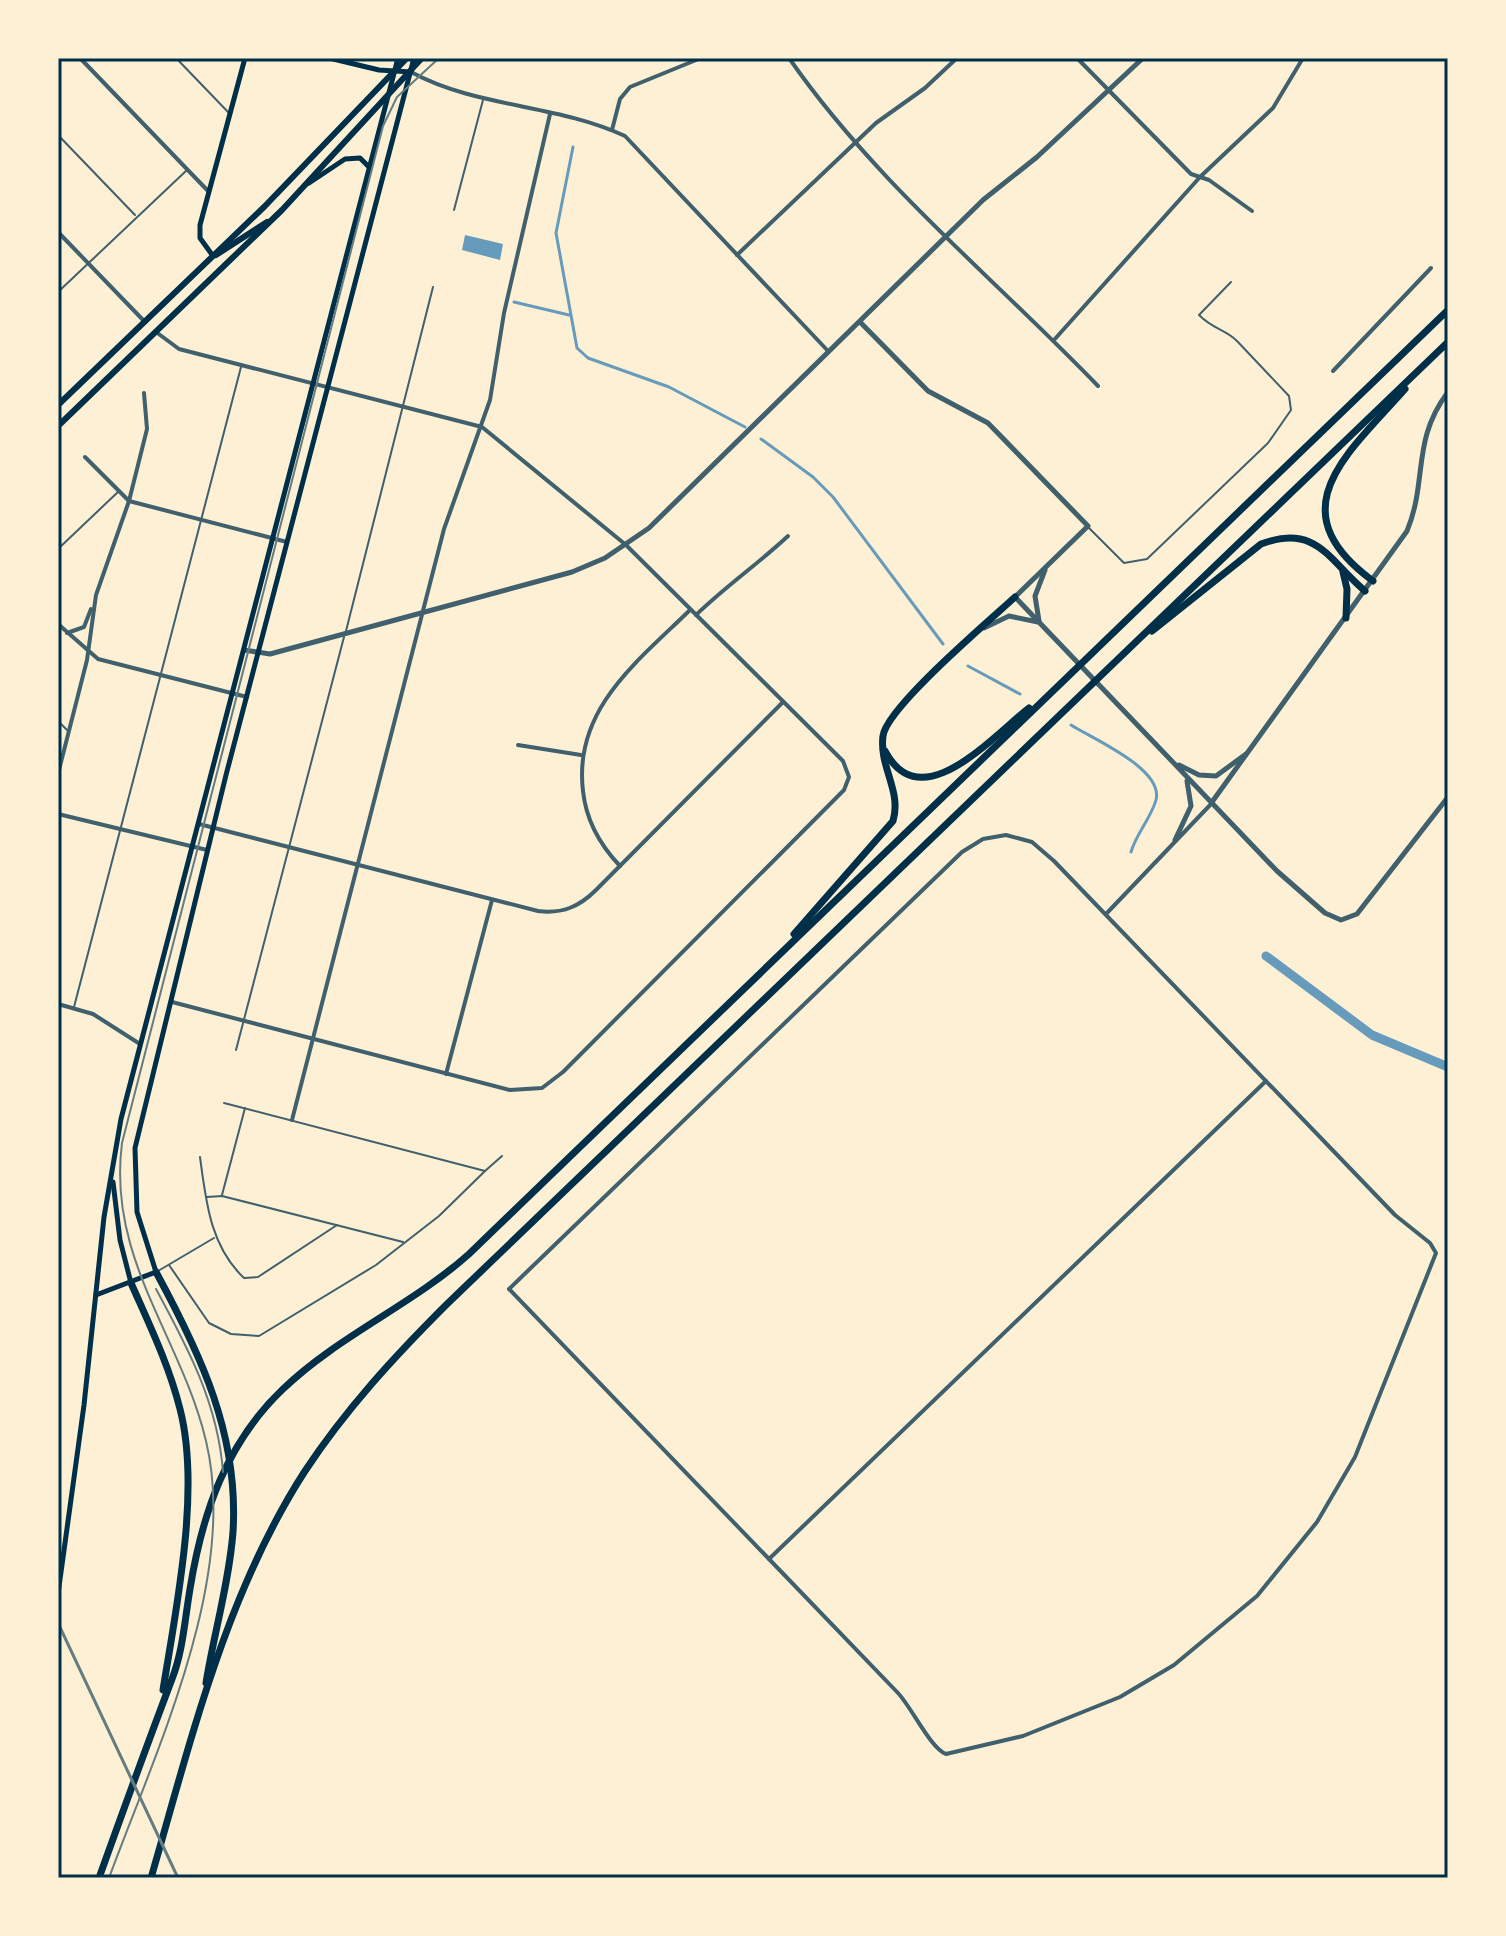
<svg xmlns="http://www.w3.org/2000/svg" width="1506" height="1936" font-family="'Titillium Web',sans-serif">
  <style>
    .water { fill: #669bbc }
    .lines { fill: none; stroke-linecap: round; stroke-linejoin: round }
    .stream { stroke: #669bbc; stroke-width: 3 }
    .canal { stroke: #669bbc; stroke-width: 9 }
    .service { stroke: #3f606c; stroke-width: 2 }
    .minor { stroke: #3f606c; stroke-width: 4 }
    .tertiary { stroke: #3f606c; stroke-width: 5 }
    .secondary { stroke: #003049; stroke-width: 5 }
    .primary { stroke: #003049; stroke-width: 6 }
    .motorway { stroke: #003049; stroke-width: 7 }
    .tram { stroke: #657d81; stroke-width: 2 }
    .rail { stroke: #657d81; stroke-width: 3 }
    .neatline { fill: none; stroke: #003049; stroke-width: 3 }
  </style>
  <rect width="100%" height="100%" fill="#fdf0d5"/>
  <path class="water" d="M465,235L503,244L500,260L462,250Z"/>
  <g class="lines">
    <g class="stream">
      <path d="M573,147L556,233L577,348L588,358L669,387L745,427"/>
      <path d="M514,302L569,315"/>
      <path d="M761,439L813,477L833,497L943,644"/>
      <path d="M968,666L1020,694"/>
      <path d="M1071,725C1093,739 1164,769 1156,800C1151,818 1136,834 1131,852"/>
    </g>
    <path class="canal" d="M1266,956L1372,1035L1448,1067"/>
    <g class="service">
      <path d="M176,58L228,112"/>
      <path d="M58,135L135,215"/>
      <path d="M454,210L483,100"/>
      <path d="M58,292L187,170"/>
      <path d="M1088,527L1124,563L1147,559L1268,443L1291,410L1289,396L1237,341C1225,329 1214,330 1199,315L1231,282"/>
      <path d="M58,549L119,491"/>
      <path d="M346,631L433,287"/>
      <path d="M58,721L68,731"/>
      <path d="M74,1007L241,367"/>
      <path d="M236,1050L344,637"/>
      <path d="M224,1103L485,1171L502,1156"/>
      <path d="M200,1157C206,1201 210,1246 244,1278L258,1277L337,1225"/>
      <path d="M222,1195L245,1108"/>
      <path d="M207,1197L222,1196L403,1242"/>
      <path d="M169,1265L209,1323L231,1334L259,1336L376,1265L439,1216L485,1171"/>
      <path d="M158,1271L214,1238"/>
    </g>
    <g class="minor">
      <path d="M80,58L209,192"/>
      <path d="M789,58C875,182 994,278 1098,386"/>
      <path d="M1077,58L1191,174L1209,180L1252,211"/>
      <path d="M411,72C477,108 557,104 625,136L828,351"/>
      <path d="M612,130L620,99L630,87L701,58"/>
      <path d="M58,232L145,322"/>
      <path d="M737,255L876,123L925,88L957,58"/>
      <path d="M156,332L179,349L482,427L626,545L843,761L849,777L844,790L563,1072L542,1088L510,1090L172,1002"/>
      <path d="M1054,340L1200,177L1273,108L1303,58"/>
      <path d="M1333,371L1431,268"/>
      <path d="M85,457L129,501L287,542"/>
      <path d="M696,615C726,586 758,564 788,536"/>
      <path d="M58,624L98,659L247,697"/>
      <path d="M67,633L84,627L91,609"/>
      <path d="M518,745L581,755"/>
      <path d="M58,774L87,660L96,595L129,501L147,429L144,393"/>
      <path d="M58,814L207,850"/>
      <path d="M199,824L538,911C562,914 579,907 596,890L783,702"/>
      <path d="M1006,835L1032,842L1054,861L1395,1215L1430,1243L1436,1253L1355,1457L1317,1522L1257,1596L1174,1665L1120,1697L1023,1736L946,1754C931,1749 912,1708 898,1693L509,1289L962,852L983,839Z"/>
      <path d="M620,866C600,845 586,820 583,791C573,709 638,661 690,610"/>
      <path d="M1106,914L1212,803"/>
      <path d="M58,1004L93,1014L140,1044"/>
      <path d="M446,1074L492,900"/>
      <path d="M292,1120L444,529L490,400L504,313L550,114"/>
      <path d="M769,1559L1266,1081"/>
    </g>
    <g class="tertiary">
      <path d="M861,323L928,391L988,423L1088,526L1015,597L1277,871L1325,913L1341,920L1357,914L1448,797"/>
      <path d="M1039,621L1035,596L1045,570"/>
      <path d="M984,628L1009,616L1038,622"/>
      <path d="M244,650L270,654L572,572L605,558L649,528L983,200L1037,157L1143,58"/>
      <path d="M1179,765L1199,775L1216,776L1246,754"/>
      <path d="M1212,802L1407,531C1428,480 1411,441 1448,392"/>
      <path d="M1175,840L1191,806L1187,781"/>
    </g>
    <g class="secondary">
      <path d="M329,58L379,70L411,72"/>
      <path d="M309,183L345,159L360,158L369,167"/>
      <path d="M213,256L200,238V225L245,58"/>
      <path d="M113,1182L120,1240L131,1283"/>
      <path d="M96,1295L156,1272L137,1212L135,1148L226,775L414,58"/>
      <path d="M58,1594L84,1405L104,1217L121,1119L398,58"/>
    </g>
    <g class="primary">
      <path d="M216,255L267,222"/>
      <path d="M58,405L265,206L407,58"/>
      <path d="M58,426L282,210L422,58"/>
    </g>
    <g class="motorway">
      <path d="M1343,572L1347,589L1346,618"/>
      <path d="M1373,581C1275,509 1349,453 1405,389"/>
      <path d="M1152,631L1261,544C1317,523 1329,561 1365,591"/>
      <path d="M885,751C921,819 992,737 1029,708"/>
      <path d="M794,934L893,821C902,791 879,767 883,736C886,708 989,621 1015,597"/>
      <path d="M156,1272C201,1355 239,1435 233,1532C229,1583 214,1633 206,1683"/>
      <path d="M131,1283C149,1324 169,1365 180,1409C201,1490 176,1608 163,1690"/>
      <path d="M99,1878C123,1811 147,1745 172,1679C183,1651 185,1618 190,1589C202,1514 226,1443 283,1389C338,1336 412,1305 469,1254L1448,310"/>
      <path d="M151,1878C191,1740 226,1593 305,1471C346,1409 394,1357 446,1305L1448,342"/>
    </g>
    <g class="tram">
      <path d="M156,1289C188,1348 218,1404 223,1472"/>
      <path d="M109,1878C156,1750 239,1578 206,1441C181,1336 107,1259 122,1143L383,126L397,97L439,58"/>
    </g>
    <path class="rail" d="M58,1623L178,1878"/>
  </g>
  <rect width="1506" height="1936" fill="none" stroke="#fdf0d5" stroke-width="120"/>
  <rect x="60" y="60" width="1386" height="1816" class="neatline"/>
</svg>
